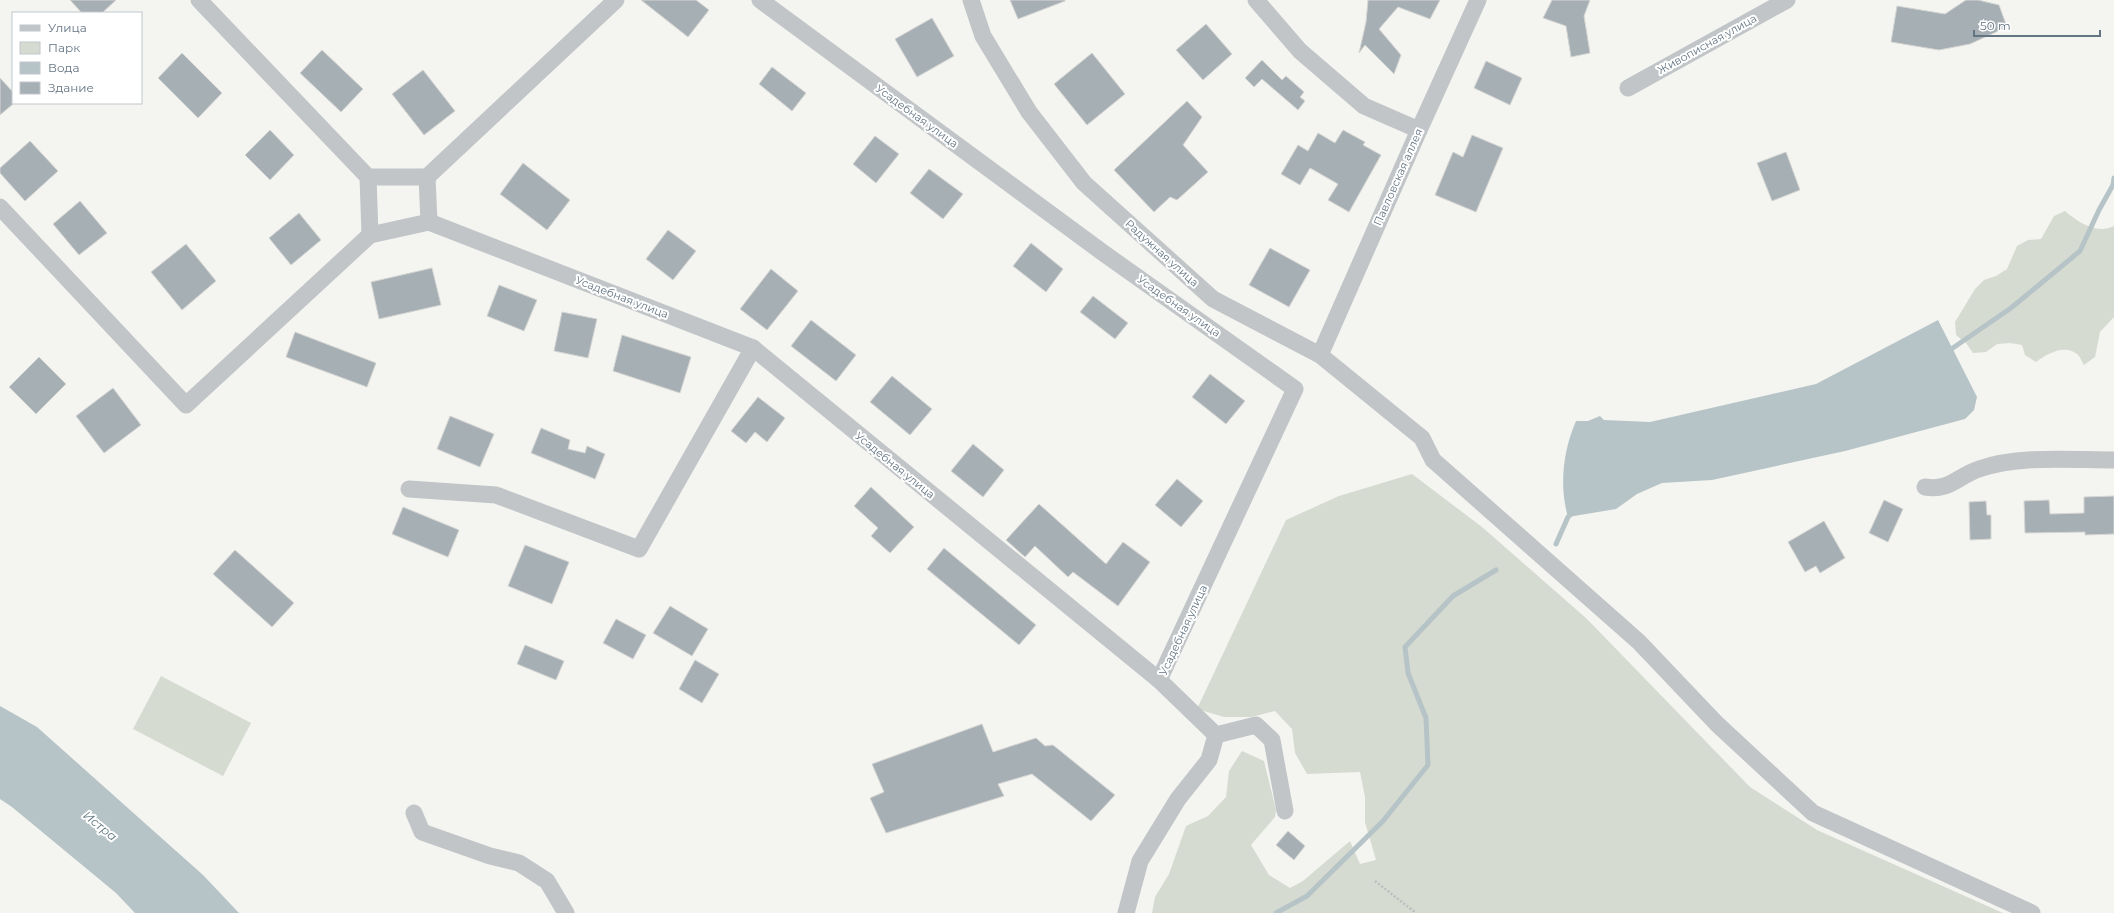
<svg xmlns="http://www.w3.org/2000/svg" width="2114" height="913" font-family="Montserrat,sans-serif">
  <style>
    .green { fill: #d5dbd1 }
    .water { fill: #b6c4c7 }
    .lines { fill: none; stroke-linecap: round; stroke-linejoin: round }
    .stream { stroke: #b6c4c7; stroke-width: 5 }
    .building { fill: #a6afb4; stroke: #d5d5d3 }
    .path { stroke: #bbbdbf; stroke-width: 2.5; stroke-dasharray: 2 2; stroke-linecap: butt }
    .minor { stroke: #c1c5c8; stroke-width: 17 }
    .labels { text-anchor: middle; stroke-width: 4; stroke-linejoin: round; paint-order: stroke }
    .street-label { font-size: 11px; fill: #637482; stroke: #fff }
    .water-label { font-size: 12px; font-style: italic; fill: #5f777f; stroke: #fff }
  </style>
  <rect width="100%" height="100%" fill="#f4f4f0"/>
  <g class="green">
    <path d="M2065,211C2078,222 2097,235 2114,226V317L2100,332L2095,357L2084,365C2082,362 2080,356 2077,354C2064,344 2047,354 2036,362L2025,355L2022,345L2010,343L1997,344L1986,352L1973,353L1966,343L1956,335L1955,322L1975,289L1984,280L1996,276L2007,269L2017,246L2028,240L2041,239L2054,216Z"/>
    <path d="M1412,474L1482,527L1587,619L1750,787L1817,830L2003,913H1152L1155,897L1169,874L1186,826L1208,816L1226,797L1229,771L1242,751L1264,761L1276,810L1275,817L1251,845L1269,875L1290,888L1303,881L1350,841L1360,864L1376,860L1365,822V797L1360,772L1307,774L1295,753L1292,729L1275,711L1251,717H1224L1197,709L1286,520L1339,496Z"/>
    <path d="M161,676L251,723L223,776L133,729Z"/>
  </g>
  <g class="water">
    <path d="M1938,320L1977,397L1974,410L1965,419L1845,451L1712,480L1662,483L1637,494L1616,509L1568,517C1559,486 1563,451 1576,421H1588L1600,416L1604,420L1650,422L1816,384Z"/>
    <path d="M0,706L37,727L203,875L239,913H135L116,893L12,807L0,799Z"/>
  </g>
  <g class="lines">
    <g class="stream">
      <path d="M1947,352L2011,308L2080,251L2099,210L2113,185L2114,178"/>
      <path d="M1556,544L1568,517L1573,512"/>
      <path d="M1276,913L1307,896L1383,821L1428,765L1426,718L1408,673L1405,647L1453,596L1496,570"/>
    </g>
  </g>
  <g class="building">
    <path d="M70,0H116L102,13H82Z"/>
    <path d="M641,0H696L709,10L688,37Z"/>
    <path d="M1010,0H1065V1L1018,19Z"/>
    <path d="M1368,0H1440L1430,19L1398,7L1379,29L1401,55L1394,74L1365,45L1359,53L1366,22Z"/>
    <path d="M1552,0H1590L1584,16L1590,53L1571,57L1566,26L1543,18Z"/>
    <path d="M1966,0H1978L1999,5L2007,27L1970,44L1939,50L1891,42L1897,6L1945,14Z"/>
    <path d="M932,18L954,56L917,77L895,39Z"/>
    <path d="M1206,24L1232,54L1203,80L1176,50Z"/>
    <path d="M322,50L363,89L341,112L300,73Z"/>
    <path d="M182,53L222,93L198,118L158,78Z"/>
    <path d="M1092,53L1125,94L1087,125L1054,84Z"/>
    <path d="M1262,60L1282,80L1286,76L1304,92L1300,97L1305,101L1298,110L1262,79L1254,87L1245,78Z"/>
    <path d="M1486,61L1522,78L1510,105L1474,88Z"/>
    <path d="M772,67L806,93L792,111L759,84Z"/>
    <path d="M423,70L455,111L424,135L392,94Z"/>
    <path d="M0,78L13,92V104L0,115Z"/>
    <path d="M1187,101L1202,117L1183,145L1208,172L1177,200L1170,197L1154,212L1114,170Z"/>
    <path d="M270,130L294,155L270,180L245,155Z"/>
    <path d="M1343,130L1365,142L1363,145L1381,155L1349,212L1328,200L1338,184L1310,168L1300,185L1281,174L1298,145L1308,151L1318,133L1335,143Z"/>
    <path d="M1472,135L1503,148L1476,212L1435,195L1453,152L1463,157Z"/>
    <path d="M875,136L899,154L876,183L853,164Z"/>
    <path d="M30,141L58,171L25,201L0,173V168Z"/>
    <path d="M1786,152L1800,190L1772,201L1757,163Z"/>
    <path d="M523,163L570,200L547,230L500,194Z"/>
    <path d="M929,169L963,194L943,219L910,193Z"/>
    <path d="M80,201L107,233L79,255L53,224Z"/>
    <path d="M299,213L321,240L291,265L269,238Z"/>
    <path d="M668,230L696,251L673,280L646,259Z"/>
    <path d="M1031,243L1063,269L1046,292L1013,266Z"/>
    <path d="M186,244L216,281L182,310L151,272Z"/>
    <path d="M1270,248L1310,270L1289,307L1249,285Z"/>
    <path d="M432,268L441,305L379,319L371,282Z"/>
    <path d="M771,269L798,291L767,330L740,309Z"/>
    <path d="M499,285L537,300L524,331L487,316Z"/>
    <path d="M1093,296L1128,323L1115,339L1080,312Z"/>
    <path d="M562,312L597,319L588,358L554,351Z"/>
    <path d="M811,320L856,355L836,381L791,346Z"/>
    <path d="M295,332L376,363L367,387L286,357Z"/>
    <path d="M622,335L691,357L680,393L613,371Z"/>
    <path d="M39,357L66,384L36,414L9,387Z"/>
    <path d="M1210,374L1245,401L1226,424L1192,397Z"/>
    <path d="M892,376L932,409L910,435L870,402Z"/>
    <path d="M113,388L141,425L104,453L76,416Z"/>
    <path d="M758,397L785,418L767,442L755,432L746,443L731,431Z"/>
    <path d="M450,416L494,434L480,467L437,449Z"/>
    <path d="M541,428L570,440L568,449L585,453L587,446L605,454L595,479L531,453Z"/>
    <path d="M973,444L1004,470L983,497L951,471Z"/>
    <path d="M1177,479L1203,501L1181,527L1155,505Z"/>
    <path d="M871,487L914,527L890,553L871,536L878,528L854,506Z"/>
    <path d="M2114,496V534L2085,535V532L2025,533L2024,501L2049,500L2050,514L2084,513V497Z"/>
    <path d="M1884,500L1903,509L1888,542L1869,533Z"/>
    <path d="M1986,501L1987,515H1991V539L1970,540L1969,502Z"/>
    <path d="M1039,504L1106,564L1123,542L1150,562L1118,606L1073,572L1068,577L1035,546L1025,557L1006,540Z"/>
    <path d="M403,507L459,530L448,557L392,534Z"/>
    <path d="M1824,521L1845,558L1820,573L1816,566L1805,572L1788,542Z"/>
    <path d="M525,545L569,562L552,604L508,586Z"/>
    <path d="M944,548L1036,625L1019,645L927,569Z"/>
    <path d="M235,550L294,603L272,627L213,574Z"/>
    <path d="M670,606L708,629L692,656L653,633Z"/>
    <path d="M616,619L646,635L633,659L603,643Z"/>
    <path d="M525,645L564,661L556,680L517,664Z"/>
    <path d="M695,660L719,674L702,703L679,689Z"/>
    <path d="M982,724L993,752L1036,738L1045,746L1053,745L1115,795L1091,821L1032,774L998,784L1004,796L886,833L870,798L884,792L872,764Z"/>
    <path d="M1288,831L1305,846L1294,860L1276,845Z"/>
  </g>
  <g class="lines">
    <path class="path" d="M1375,881L1416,913"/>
    <g class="minor">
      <path d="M199,0L368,177L370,235L429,222L427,177H368"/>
      <path d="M971,0L983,36L1029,112L1084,183L1213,299L1320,355L1422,438L1433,460L1639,642L1717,724L1813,813L2032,913"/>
      <path d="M1256,0L1300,51L1364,106L1419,130"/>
      <path d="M1628,88L1787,0"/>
      <path d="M427,177L616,0"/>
      <path d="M0,207L186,405L370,235"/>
      <path d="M429,222L753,348L1159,680L1295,389L1102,252L760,0"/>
      <path d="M1320,355L1419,130L1478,0"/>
      <path d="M1925,487C1950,491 1958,476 1979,469C2019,455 2072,460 2114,460"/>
      <path d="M409,489L496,495L639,549L753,348"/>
      <path d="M1216,735L1256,725L1272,740L1285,811"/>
      <path d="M414,813L422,832L490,856L519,863L547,881L566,913"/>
      <path d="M1126,913L1140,861L1178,799L1209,760L1216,735L1159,680"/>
    </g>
  </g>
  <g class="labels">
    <g class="street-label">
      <text transform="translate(1707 44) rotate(-29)" y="4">Живописная улица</text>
      <text transform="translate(917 116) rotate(36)" y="4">Усадебная улица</text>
      <text transform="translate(1398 177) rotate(-66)" y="4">Павловская аллея</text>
      <text transform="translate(1162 253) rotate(42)" y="4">Радужная улица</text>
      <text transform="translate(622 297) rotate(21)" y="4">Усадебная улица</text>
      <text transform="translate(1179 306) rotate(35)" y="4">Усадебная улица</text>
      <text transform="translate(895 465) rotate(39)" y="4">Усадебная улица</text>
      <text transform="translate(1183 630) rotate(-65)" y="4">Усадебная улица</text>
    </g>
    <g class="water-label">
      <text transform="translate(100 826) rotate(39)" y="4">Истра</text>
    </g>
  </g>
  <rect x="12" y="12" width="130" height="92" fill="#ffffff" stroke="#c1c7cd"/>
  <rect x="20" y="25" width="20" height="6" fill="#c1c5c8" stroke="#c1c7cd"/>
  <text x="48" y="32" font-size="12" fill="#637482">Улица</text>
  <rect x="20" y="42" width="20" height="12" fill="#d5dbd1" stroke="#c1c7cd"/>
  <text x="48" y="52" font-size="12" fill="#637482">Парк</text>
  <rect x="20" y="62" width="20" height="12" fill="#b6c4c7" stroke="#c1c7cd"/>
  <text x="48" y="72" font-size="12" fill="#637482">Вода</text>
  <rect x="20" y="82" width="20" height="12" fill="#a6afb4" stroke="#c1c7cd"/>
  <text x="48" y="92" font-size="12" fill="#637482">Здание</text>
  <path d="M1974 30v6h126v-6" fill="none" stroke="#637482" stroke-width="2"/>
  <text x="1980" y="30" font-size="12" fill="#637482" stroke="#ffffff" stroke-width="3" paint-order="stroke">50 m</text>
</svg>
